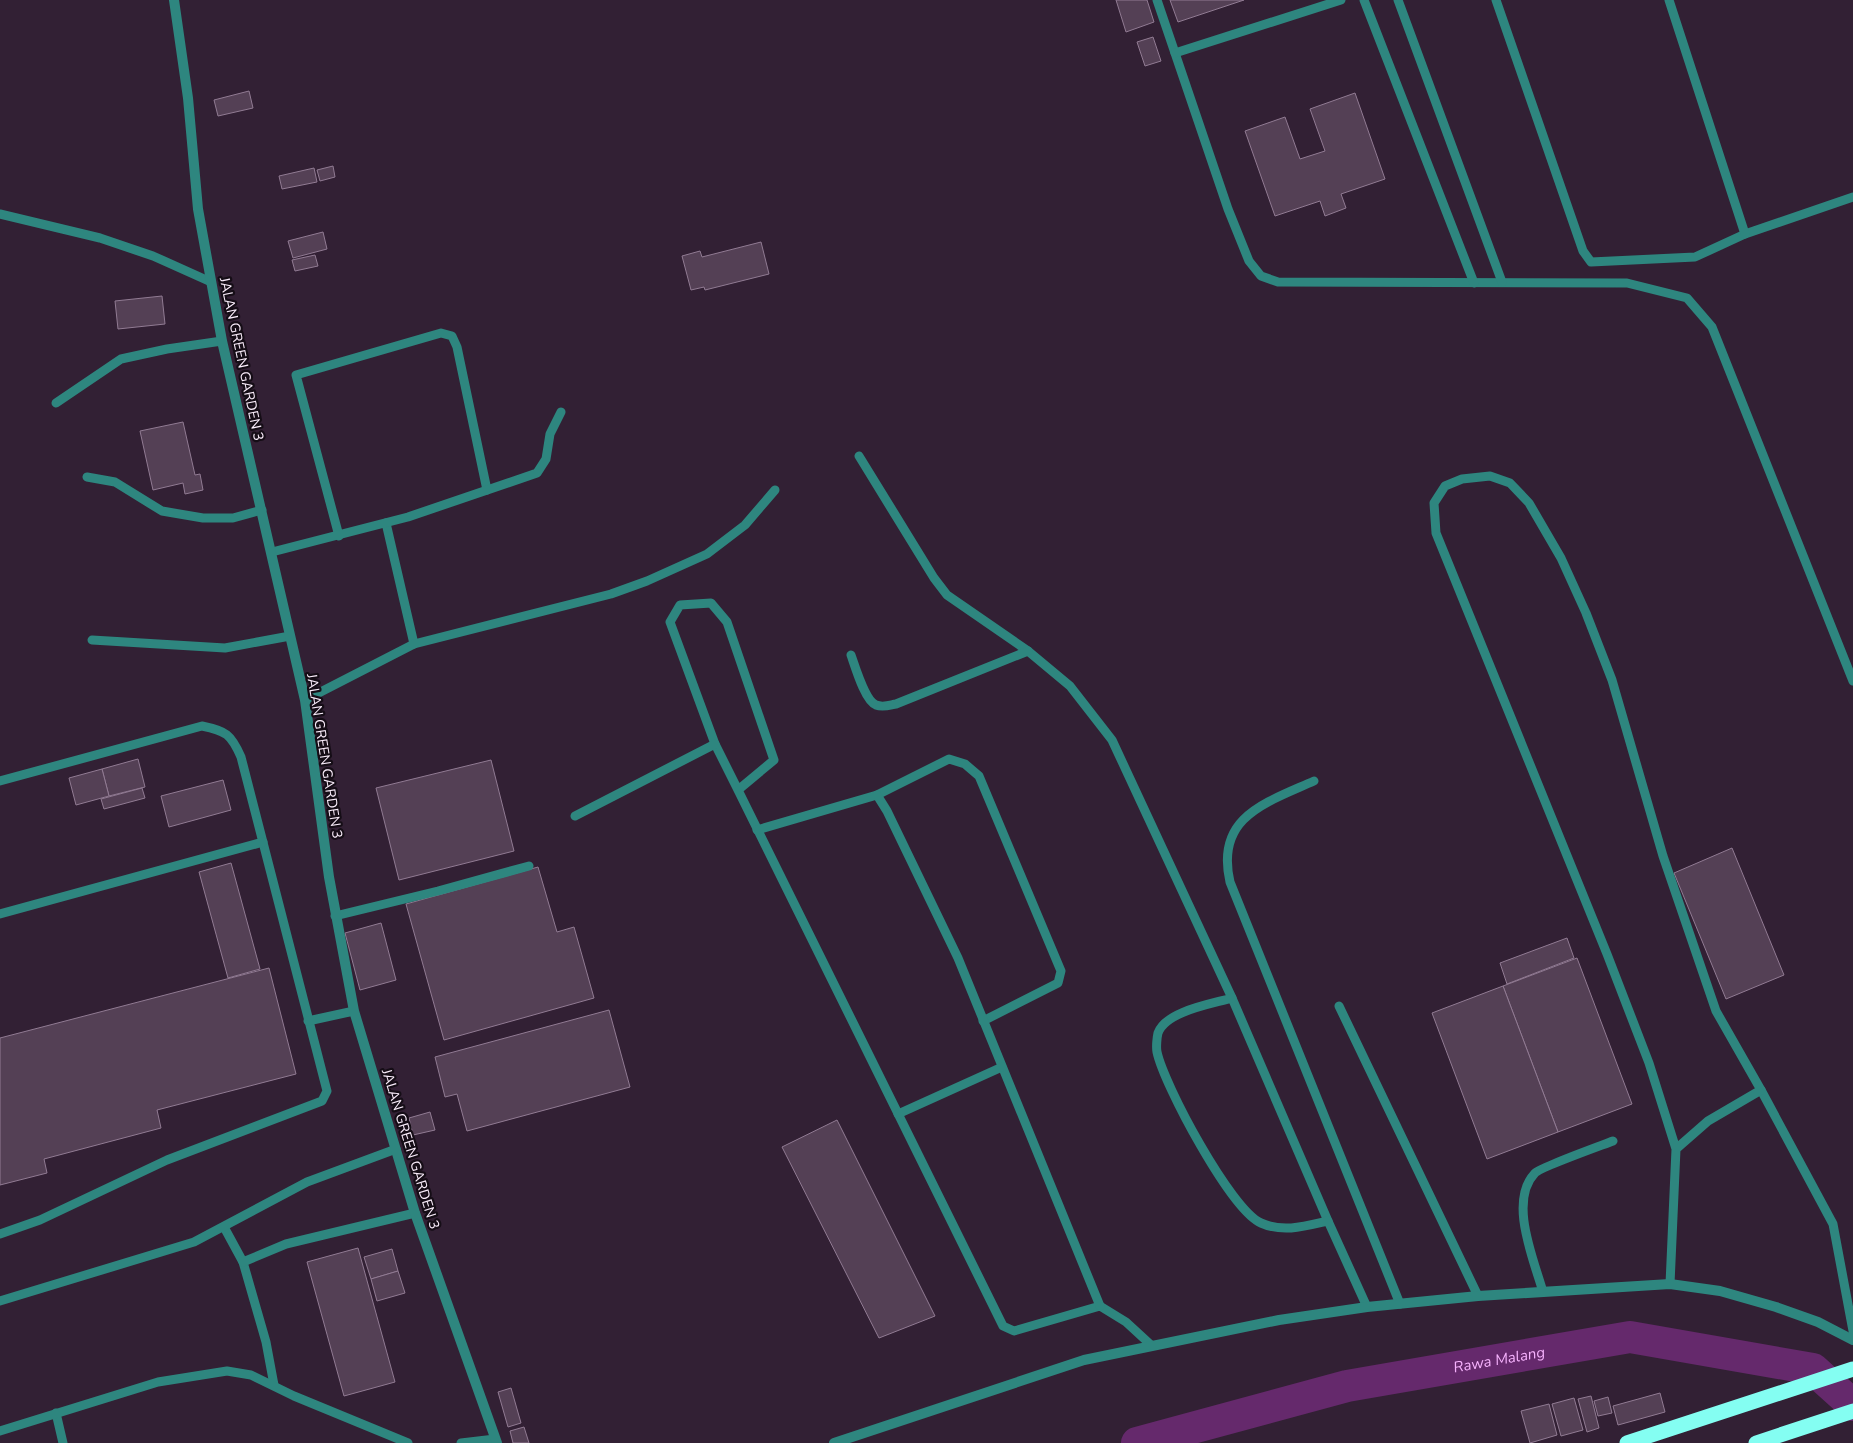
<svg xmlns="http://www.w3.org/2000/svg" width="1853" height="1443" font-family="'Nunito Sans',sans-serif">
  <style>
    .lines { fill: none; stroke-linecap: round; stroke-linejoin: round }
    .river { stroke: #65296c; stroke-width: 32 }
    .building { fill: #544055; stroke: #917b93 }
    .lane { stroke: #2e867f; stroke-width: 9 }
    .street { stroke: #2e867f; stroke-width: 10 }
    .highway { stroke: #84fef2; stroke-width: 15 }
    .labels { text-anchor: middle; stroke-width: 4.5; stroke-linejoin: round; paint-order: stroke }
    .street-label { font-size: 14px; fill: #fbeefc; stroke: #150d16 }
    .water-label { font-size: 15px; font-style: italic; fill: #f6b2fd; stroke: #150d16 }
  </style>
  <rect width="100%" height="100%" fill="#322034"/>
  <g class="lines">
    <path class="river" id="s1" d="M1137,1443L1347,1386L1630,1337L1813,1369L1853,1405"/>
  </g>
  <g class="building">
    <path d="M1116,0H1147L1154,22L1126,32Z"/>
    <path d="M1170,0H1244L1178,22Z"/>
    <path d="M1153,37L1161,61L1145,66L1137,42Z"/>
    <path d="M249,91L253,108L218,116L214,100Z"/>
    <path d="M1355,93L1385,179L1341,194L1346,208L1325,216L1320,201L1275,216L1245,131L1285,117L1300,159L1325,151L1310,109Z"/>
    <path d="M333,166L335,177L320,181L317,170Z"/>
    <path d="M314,168L317,182L282,189L279,176Z"/>
    <path d="M323,232L327,249L293,258L288,241Z"/>
    <path d="M761,242L769,274L705,290L704,287L691,290L682,256L700,251L702,257Z"/>
    <path d="M315,255L318,266L295,271L292,260Z"/>
    <path d="M162,296L165,324L118,329L115,301Z"/>
    <path d="M183,422L195,475L200,474L203,490L185,494L183,483L153,490L140,431Z"/>
    <path d="M138,759L145,787L109,796L102,769Z"/>
    <path d="M491,760L514,851L399,880L376,788Z"/>
    <path d="M102,769L109,796L76,805L69,778Z"/>
    <path d="M223,780L231,810L169,827L161,796Z"/>
    <path d="M142,788L145,798L104,809L101,799Z"/>
    <path d="M1732,848L1784,975L1726,999L1674,873Z"/>
    <path d="M231,863L260,969L228,978L199,872Z"/>
    <path d="M538,867L557,932L574,927L594,998L444,1040L406,904Z"/>
    <path d="M381,923L396,980L360,990L345,933Z"/>
    <path d="M1567,938L1574,958L1507,984L1500,963Z"/>
    <path d="M1577,958L1632,1104L1558,1132L1503,986Z"/>
    <path d="M269,968L296,1074L157,1110L161,1128L44,1159L47,1173L0,1185V1038Z"/>
    <path d="M1503,986L1558,1132L1487,1159L1432,1013Z"/>
    <path d="M609,1010L630,1087L467,1131L457,1094L445,1097L435,1057Z"/>
    <path d="M430,1112L435,1130L413,1135L409,1118Z"/>
    <path d="M837,1120L935,1316L879,1338L782,1147Z"/>
    <path d="M358,1248L395,1382L344,1396L307,1262Z"/>
    <path d="M392,1249L398,1271L371,1279L364,1257Z"/>
    <path d="M398,1271L405,1293L377,1301L371,1279Z"/>
    <path d="M511,1388L521,1423L508,1427L498,1392Z"/>
    <path d="M1660,1393L1665,1412L1618,1425L1613,1406Z"/>
    <path d="M1591,1396L1599,1428L1587,1432L1578,1399Z"/>
    <path d="M1608,1397L1612,1413L1598,1416L1594,1401Z"/>
    <path d="M1574,1398L1583,1430L1561,1436L1552,1404Z"/>
    <path d="M1549,1404L1557,1435L1530,1443L1521,1411Z"/>
    <path d="M524,1427L529,1443H513L510,1431Z"/>
  </g>
  <g class="lines">
    <g class="lane">
      <path d="M1157,0L1228,209L1249,261L1261,276L1278,282L1627,283L1687,298L1712,327L1853,681"/>
      <path d="M1364,0L1474,283"/>
      <path d="M1398,0L1502,282"/>
      <path d="M1496,0L1583,251L1591,262L1695,257L1745,234L1853,197"/>
      <path d="M1669,0L1745,234"/>
      <path d="M1175,53L1341,0"/>
      <path d="M0,214L100,238L153,256L211,282"/>
      <path d="M56,403L121,359L167,349L222,341"/>
      <path d="M859,456L934,578L947,595L1028,651L1070,686L1112,740L1232,998L1328,1221"/>
      <path d="M87,477L115,482L162,511L203,518H233L262,510"/>
      <path d="M386,523L414,644"/>
      <path d="M339,536L296,375L441,333L452,336L457,347L487,490"/>
      <path d="M272,552L408,517L537,473L546,459L550,434L561,412"/>
      <path d="M92,640L225,648L290,636"/>
      <path d="M851,655C855,666 865,701 876,705C883,708 890,705 896,704L1028,651"/>
      <path d="M305,700L414,644L611,594L647,581L707,554L745,525L775,490"/>
      <path d="M0,781L202,726C226,731 231,734 241,757L327,1091L322,1101L167,1160L40,1220L0,1234"/>
      <path d="M1314,781C1265,803 1215,817 1230,882L1400,1304"/>
      <path d="M738,790L774,760L727,622L711,603L680,605L670,622L715,744L738,790L1003,1326L1014,1331L1100,1306L1126,1322L1151,1345"/>
      <path d="M877,795L949,759L965,764L979,776L1061,971L1058,983L983,1021"/>
      <path d="M575,816L715,744"/>
      <path d="M757,830L877,795L887,811L958,958L1100,1306"/>
      <path d="M0,914L263,842"/>
      <path d="M335,916L438,891L529,866"/>
      <path d="M1232,998C1212,1004 1166,1011 1158,1033C1157,1037 1156,1047 1157,1052C1164,1085 1231,1210 1261,1223C1283,1233 1306,1226 1328,1221L1367,1307"/>
      <path d="M1339,1006L1478,1296"/>
      <path d="M308,1021L354,1011"/>
      <path d="M1761,1090L1833,1224L1853,1331"/>
      <path d="M898,1114L1002,1067"/>
      <path d="M224,1227L243,1262L266,1342L274,1385"/>
      <path d="M243,1262L286,1244L415,1213"/>
      <path d="M1670,1284L1676,1149L1649,1063L1607,954L1436,533L1434,503L1445,486L1462,479L1490,476L1510,483L1529,503L1561,558L1586,613L1612,680L1663,856L1716,1011L1761,1090L1708,1121L1676,1149"/>
      <path d="M1543,1292C1534,1260 1508,1201 1535,1173C1541,1167 1600,1146 1613,1141"/>
      <path d="M0,1301L194,1242L307,1182L396,1149"/>
      <path d="M56,1413L63,1443"/>
      <path d="M0,1431L158,1382L227,1371L251,1375L294,1396L408,1443"/>
      <path d="M461,1443L495,1439"/>
    </g>
    <g class="street">
      <path d="M174,0L188,98L198,209L222,341L305,700L329,877L354,1011L415,1213L497,1443"/>
      <path d="M834,1443L1084,1360L1279,1320L1367,1307L1478,1296L1670,1284L1720,1291L1776,1307L1818,1322L1853,1340"/>
    </g>
    <g class="highway">
      <path d="M1627,1443L1853,1369"/>
      <path d="M1756,1443L1853,1411"/>
    </g>
  </g>
  <g class="labels">
    <g class="street-label">
      <text transform="translate(242 359) rotate(78)" y="5">JALAN GREEN GARDEN 3</text>
      <text transform="translate(325 756) rotate(81)" y="5">JALAN GREEN GARDEN 3</text>
      <text transform="translate(411 1149) rotate(73)" y="5">JALAN GREEN GARDEN 3</text>
    </g>
    <g class="water-label">
      <text dy="5" stroke="none"><textPath href="#s1" startOffset="372">Rawa Malang</textPath></text>
    </g>
  </g>
</svg>
